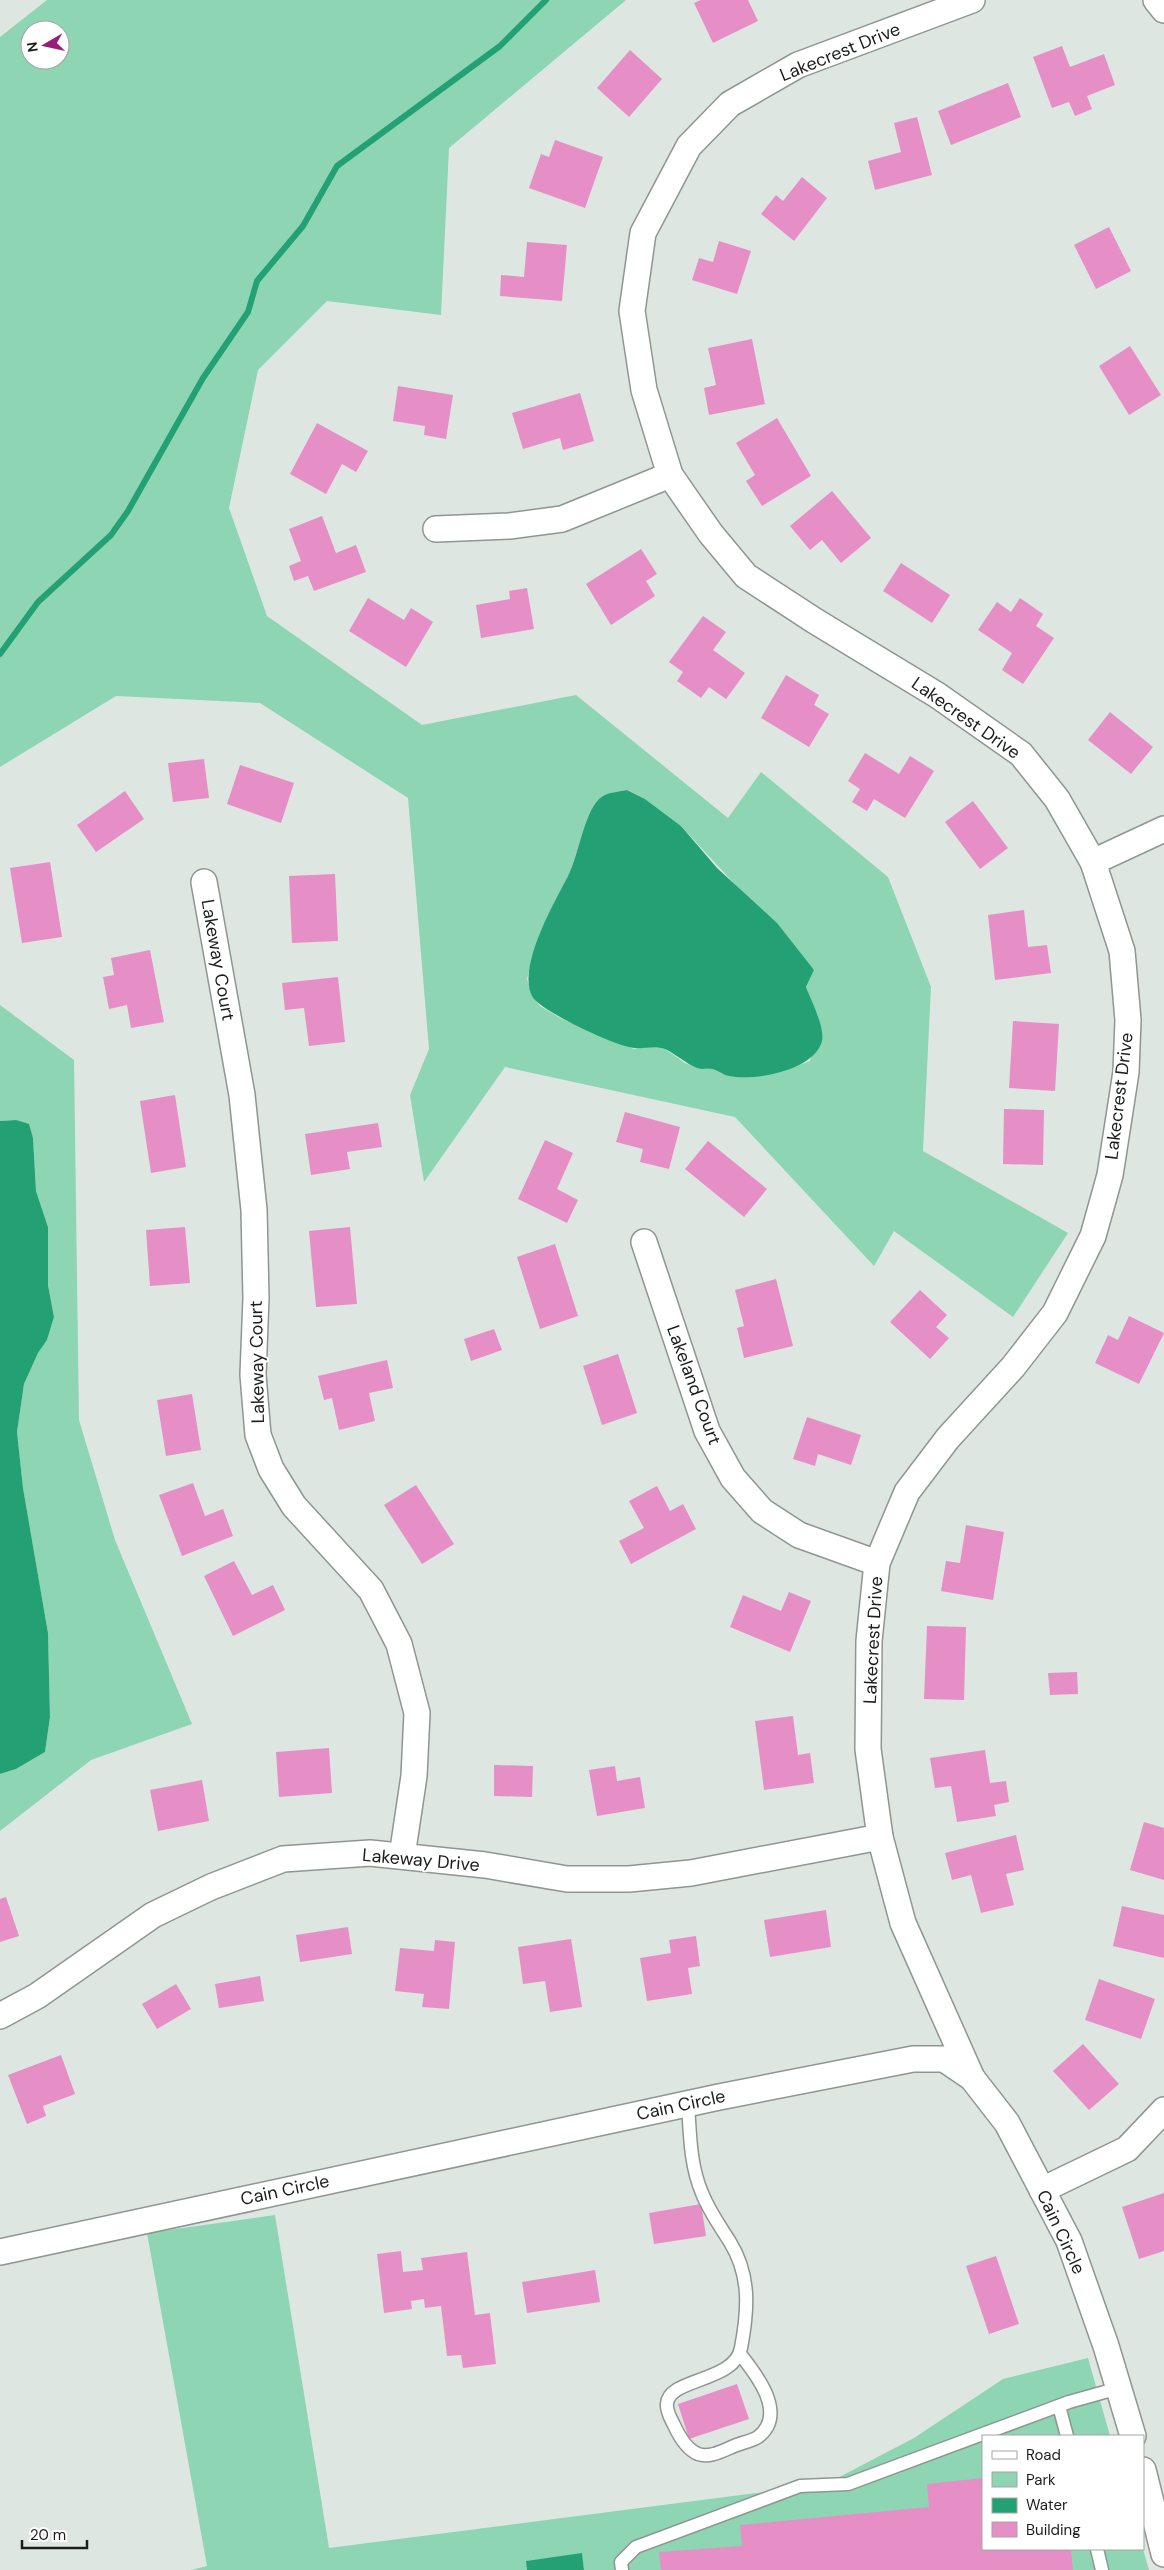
<svg xmlns="http://www.w3.org/2000/svg" width="1164" height="2570" font-family="'DM Sans',sans-serif">
  <style>
    .green { fill: #8dd5b3; fill-rule: evenodd }
    .water { fill: #24a174 }
    .lines { fill: none; stroke-linecap: round; stroke-linejoin: round }
    .stream { stroke: #24a174; stroke-width: 6 }
    .building { fill: #e68fc7 }
    .service-casing { stroke: #8e9692; stroke-width: 15 }
    .minor-casing { stroke: #8e9692; stroke-width: 28 }
    .service { stroke: #fff; stroke-width: 12 }
    .minor { stroke: #fff; stroke-width: 25 }
    .labels { text-anchor: middle; stroke-width: 4; stroke-linejoin: round; paint-order: stroke }
    .street-label { font-size: 18px; fill: #1b1d1c; stroke: #fff }
  </style>
  <rect width="100%" height="100%" fill="#dee6e2"/>
  <g class="green">
    <path d="M47,0H626L449,148L441,315L327,301L258,370L229,508L267,616L422,725L576,695L728,818L761,772L888,877L931,987L923,1151L1068,1233L1013,1317L894,1231L874,1266L735,1117L505,1067L424,1182L410,1095L429,1049L408,798L260,703L116,696L0,767V37ZM30,30H60V60H30ZM628,790L645,799L681,826L814,970L806,987L819,1019L810,1061L784,1071L748,1077L728,1076L713,1069H700L685,1063L665,1049L653,1046L634,1049L562,1019L540,1006L532,996L527,979L532,957L550,911L570,872L583,832L608,794Z"/>
    <path d="M0,1005L74,1060L79,1420L115,1540L192,1724L91,1760L0,1831V1774L16,1769L45,1752L50,1717L48,1633L23,1488L17,1432L24,1384L38,1353L47,1340L54,1317L48,1285V1227L36,1191L33,1138L16,1120L0,1121Z"/>
    <path d="M275,2215L329,2548L826,2484L914,2438L1003,2379L1088,2358L1110,2436H983V2549H1143L1149,2570H584L582,2554L527,2561V2570H191L207,2566L147,2233Z"/>
  </g>
  <g class="water">
    <path d="M627,790L645,799L681,826L717,868L777,923L814,970L806,987C811,1000 825,1027 822,1041C814,1071 755,1081 729,1076C723,1075 718,1070 712,1069C707,1068 702,1070 697,1068C685,1063 676,1054 665,1049C654,1045 645,1049 635,1048C619,1048 538,1010 532,996C517,967 554,903 568,876C578,857 584,814 599,799C606,792 618,792 627,790Z"/>
    <path d="M16,1120L29,1124L33,1138L36,1191L48,1227V1285L54,1317L47,1340L38,1353L24,1384L17,1432L23,1488L48,1633L50,1717L45,1752L16,1769L0,1774V1121Z"/>
    <path d="M582,2553L584,2570H527L526,2561Z"/>
  </g>
  <g class="lines">
    <path class="stream" d="M0,654L38,602L111,535L128,511L203,378L248,312L257,281L303,226L337,166L500,46L546,0"/>
  </g>
  <g class="building">
    <path d="M701,0H748L758,21L713,43L694,3Z"/>
    <path d="M1062,46L1070,67L1104,54L1115,85L1087,96L1092,109L1075,116L1069,102L1052,108L1033,57Z"/>
    <path d="M630,50L662,79L629,117L597,88Z"/>
    <path d="M1008,83L1021,117L951,145L938,111Z"/>
    <path d="M917,117L932,175L875,190L868,161L901,152L894,123Z"/>
    <path d="M555,140L603,157L585,208L529,188L541,154L549,157Z"/>
    <path d="M802,177L827,198L794,241L761,214L776,195L783,201Z"/>
    <path d="M1109,227L1131,271L1096,289L1074,245Z"/>
    <path d="M719,241L751,251L737,294L692,280L699,258L713,262Z"/>
    <path d="M527,242L567,245L562,301L500,296L501,275L524,277Z"/>
    <path d="M752,339L765,404L709,415L704,388L716,385L708,348Z"/>
    <path d="M1130,346L1161,395L1129,415L1099,366Z"/>
    <path d="M398,386L453,395L446,439L424,435L425,426L393,421Z"/>
    <path d="M580,393L594,441L563,450L560,438L523,449L512,413Z"/>
    <path d="M777,418L811,476L762,506L746,481L755,475L736,443Z"/>
    <path d="M317,423L368,451L356,472L342,464L326,494L290,474Z"/>
    <path d="M832,491L871,538L841,563L822,540L810,550L790,526Z"/>
    <path d="M322,516L336,553L356,545L366,572L314,591L308,576L294,581L289,566L301,561L289,529Z"/>
    <path d="M641,549L657,574L646,581L655,596L611,625L586,584Z"/>
    <path d="M901,563L950,595L932,623L883,591Z"/>
    <path d="M527,588L534,629L481,638L476,605L510,599L509,591Z"/>
    <path d="M368,598L404,620L411,608L433,622L406,667L349,631Z"/>
    <path d="M1020,598L1043,614L1036,626L1054,638L1023,684L1002,670L1012,653L978,630L997,602L1011,612Z"/>
    <path d="M703,616L726,632L713,650L745,673L726,699L709,687L701,698L677,681L683,672L669,662Z"/>
    <path d="M786,675L819,695L814,705L829,714L809,747L761,718Z"/>
    <path d="M1110,712L1153,747L1131,774L1088,740Z"/>
    <path d="M865,753L899,774L910,756L934,771L905,818L874,799L867,811L852,802L860,789L848,781Z"/>
    <path d="M204,759L209,798L173,802L168,763Z"/>
    <path d="M240,765L294,783L281,823L227,804Z"/>
    <path d="M125,791L144,819L96,852L77,825Z"/>
    <path d="M973,801L1008,848L980,869L945,822Z"/>
    <path d="M50,862L62,937L22,943L10,868Z"/>
    <path d="M335,874L338,941L292,943L289,876Z"/>
    <path d="M1024,910L1028,947L1047,945L1051,973L995,980L988,915Z"/>
    <path d="M150,950L164,1022L131,1028L127,1005L109,1009L103,977L114,975L111,958Z"/>
    <path d="M338,977L345,1042L309,1046L304,1008L285,1010L282,983Z"/>
    <path d="M1013,1021L1059,1024L1055,1091L1009,1088Z"/>
    <path d="M175,1095L186,1167L151,1173L140,1101Z"/>
    <path d="M1004,1109L1044,1110L1043,1165L1003,1164Z"/>
    <path d="M625,1112L680,1127L669,1169L640,1162L643,1149L616,1142Z"/>
    <path d="M378,1123L382,1147L347,1152L350,1169L311,1175L305,1134Z"/>
    <path d="M545,1140L573,1153L557,1189L578,1200L567,1223L518,1199Z"/>
    <path d="M708,1141L767,1189L744,1217L685,1169Z"/>
    <path d="M185,1227L190,1283L150,1286L146,1230Z"/>
    <path d="M350,1227L357,1304L316,1307L309,1231Z"/>
    <path d="M555,1244L578,1316L540,1329L517,1257Z"/>
    <path d="M776,1279L793,1346L744,1358L737,1328L744,1326L735,1290Z"/>
    <path d="M920,1290L947,1315L936,1327L949,1338L930,1359L890,1322Z"/>
    <path d="M1129,1316L1164,1333L1139,1384L1095,1363L1108,1335L1118,1340Z"/>
    <path d="M494,1329L502,1350L471,1361L464,1339Z"/>
    <path d="M618,1354L637,1413L602,1425L583,1366Z"/>
    <path d="M387,1360L393,1388L369,1393L375,1421L339,1430L332,1398L324,1400L318,1376Z"/>
    <path d="M192,1394L201,1450L166,1456L157,1400Z"/>
    <path d="M807,1417L861,1435L851,1465L818,1454L815,1466L793,1459Z"/>
    <path d="M193,1483L205,1516L223,1509L233,1536L182,1556L159,1495Z"/>
    <path d="M416,1485L454,1544L422,1564L384,1505Z"/>
    <path d="M657,1486L670,1511L683,1504L696,1529L631,1564L619,1541L644,1528L629,1501Z"/>
    <path d="M966,1525L1004,1532L993,1600L941,1591L946,1561L960,1563Z"/>
    <path d="M234,1561L252,1595L273,1585L285,1610L233,1636L204,1576Z"/>
    <path d="M789,1592L811,1601L790,1652L730,1627L743,1595L781,1611Z"/>
    <path d="M927,1626L966,1627L964,1700L924,1699Z"/>
    <path d="M1077,1672L1078,1694L1050,1695L1048,1673Z"/>
    <path d="M793,1716L798,1755L810,1753L814,1783L764,1790L755,1721Z"/>
    <path d="M329,1748L332,1793L279,1797L276,1752Z"/>
    <path d="M985,1750L990,1783L1006,1781L1009,1802L994,1805L996,1816L957,1822L951,1786L935,1788L930,1758Z"/>
    <path d="M494,1765L533,1766L532,1797L494,1796Z"/>
    <path d="M615,1766L617,1781L640,1777L645,1808L597,1816L589,1770Z"/>
    <path d="M202,1780L209,1821L158,1831L150,1790Z"/>
    <path d="M1144,1822L1164,1828V1880L1130,1870Z"/>
    <path d="M1016,1835L1024,1870L1006,1874L1014,1905L981,1913L971,1875L952,1880L945,1853Z"/>
    <path d="M6,1897L19,1936L0,1942V1899Z"/>
    <path d="M1122,1906L1164,1915V1958L1113,1946Z"/>
    <path d="M826,1910L831,1947L770,1957L764,1920Z"/>
    <path d="M348,1927L352,1954L300,1962L296,1935Z"/>
    <path d="M696,1936L700,1966L688,1968L692,1994L647,2001L640,1958L671,1953L669,1940Z"/>
    <path d="M571,1939L582,2007L550,2012L545,1981L523,1984L518,1947Z"/>
    <path d="M435,1940L455,1942L449,2009L422,2007L424,1994L395,1991L400,1948L434,1951Z"/>
    <path d="M260,1976L264,2001L219,2008L215,1984Z"/>
    <path d="M1099,1979L1155,1999L1141,2039L1085,2020Z"/>
    <path d="M176,1984L191,2009L157,2029L142,2004Z"/>
    <path d="M1083,2044L1119,2084L1089,2110L1053,2071Z"/>
    <path d="M61,2055L75,2094L43,2106L46,2116L27,2124L8,2075Z"/>
    <path d="M1164,2193V2251L1139,2259L1122,2207Z"/>
    <path d="M701,2204L706,2236L654,2244L649,2213Z"/>
    <path d="M401,2251L403,2272L423,2270L421,2258L467,2252L475,2315L490,2313L496,2364L463,2368L461,2355L447,2356L441,2306L425,2308L424,2299L411,2301L412,2309L384,2313L377,2254Z"/>
    <path d="M996,2256L1019,2324L989,2334L966,2266Z"/>
    <path d="M595,2270L600,2302L527,2313L522,2282Z"/>
    <path d="M737,2384L749,2419L689,2439L678,2404Z"/>
    <path d="M983,2478V2549H1071L1073,2570H661L659,2552L742,2546L740,2525L929,2507L927,2484Z"/>
  </g>
  <g class="lines">
    <g class="service-casing">
      <g id="service">
        <path d="M688,2104C690,2134 690,2165 702,2193C709,2211 720,2226 730,2242C751,2276 748,2311 741,2348C735,2382 668,2378 667,2404C666,2411 671,2419 674,2425C679,2436 686,2449 698,2454C710,2458 722,2451 734,2446C741,2443 752,2441 758,2437C788,2414 756,2374 740,2354"/>
        <path d="M1059,2406L1067,2436"/>
        <path d="M1097,2549L1102,2570"/>
        <path d="M622,2570L621,2562L636,2547L800,2486L848,2484L1069,2402L1119,2388"/>
      </g>
    </g>
    <g class="minor-casing">
      <g id="minor">
        <path d="M1156,0L1164,10"/>
        <path d="M436,529L509,526L562,519L670,475"/>
        <path d="M1093,862L1164,829"/>
        <path d="M204,882L242,1095L254,1210L256,1298L253,1375L258,1435L271,1469L294,1506L371,1590L399,1644L417,1713L414,1776L402,1856"/>
        <path d="M644,1242L707,1431L733,1478L762,1511L799,1535L877,1563"/>
        <path d="M0,2016L37,1996L153,1915L211,1887L283,1859L370,1853L485,1865L567,1879H629L691,1873L880,1837"/>
        <path d="M972,2078L903,1923L880,1837L868,1749L869,1641L877,1563L907,1492L948,1438L1013,1367L1055,1313L1093,1236L1110,1175L1126,1072L1128,1020L1122,951L1093,862L1057,799L1021,754L937,695L815,621L746,576L711,534L670,475L644,390L632,311L643,233L689,146L730,104L798,65L972,0"/>
        <path d="M1042,2190L1127,2149L1164,2110"/>
        <path d="M0,2252L719,2097L913,2059H944L972,2078L1007,2123L1069,2241L1106,2346L1133,2436"/>
        <path d="M1143,2470L1164,2554"/>
      </g>
    </g>
    <use href="#service" class="service"/>
    <use href="#minor" class="minor"/>
  </g>
  <g class="labels">
    <g class="street-label">
      <text transform="translate(840 52) rotate(-22)" y="6">Lakecrest Drive</text>
      <text transform="translate(966 718) rotate(35)" y="6">Lakecrest Drive</text>
      <text transform="translate(218 960) rotate(80)" y="6">Lakeway Court</text>
      <text transform="translate(1119 1096) rotate(-83)" y="6">Lakecrest Drive</text>
      <text transform="translate(257 1362) rotate(-91)" y="6">Lakeway Court</text>
      <text transform="translate(694 1385) rotate(70)" y="6">Lakeland Court</text>
      <text transform="translate(873 1640) rotate(-87)" y="6">Lakecrest Drive</text>
      <text transform="translate(421 1860) rotate(5)" y="6">Lakeway Drive</text>
      <text transform="translate(681 2105) rotate(-12)" y="6">Cain Circle</text>
      <text transform="translate(285 2190) rotate(-12)" y="6">Cain Circle</text>
      <text transform="translate(1061 2232) rotate(65)" y="6">Cain Circle</text>
    </g>
  </g>
  <rect x="982" y="2435" width="162" height="115" fill="#ffffff" stroke="#a4a5a4"/>
  <rect x="992" y="2451" width="25" height="8" fill="#ffffff" stroke="#a4a5a4"/>
  <text x="1026" y="2460" font-size="15" fill="#1b1d1c">Road</text>
  <rect x="992" y="2472" width="25" height="15" fill="#8dd5b3" stroke="#a4a5a4"/>
  <text x="1026" y="2485" font-size="15" fill="#1b1d1c">Park</text>
  <rect x="992" y="2498" width="25" height="15" fill="#24a174" stroke="#a4a5a4"/>
  <text x="1026" y="2510" font-size="15" fill="#1b1d1c">Water</text>
  <rect x="992" y="2522" width="25" height="15" fill="#e68fc7" stroke="#a4a5a4"/>
  <text x="1026" y="2535" font-size="15" fill="#1b1d1c">Building</text>
  <g transform="translate(45 45) rotate(261)"><circle r="24" fill="#ffffff" stroke="#a4a5a4"/>
  <path d="M0-4L9 19L0 12L-9 19Z" fill="#981e78"/>
  <text y="-8" font-size="14" font-weight="bold" text-anchor="middle" fill="#1b1d1c">N</text>
  </g>
  <path d="M22 2540v8h65v-8" fill="none" stroke="#1b1d1c" stroke-width="2.5"/>
  <text x="30" y="2540" font-size="15" fill="#1b1d1c" stroke="#ffffff" stroke-width="4" paint-order="stroke">20 m</text>
</svg>
